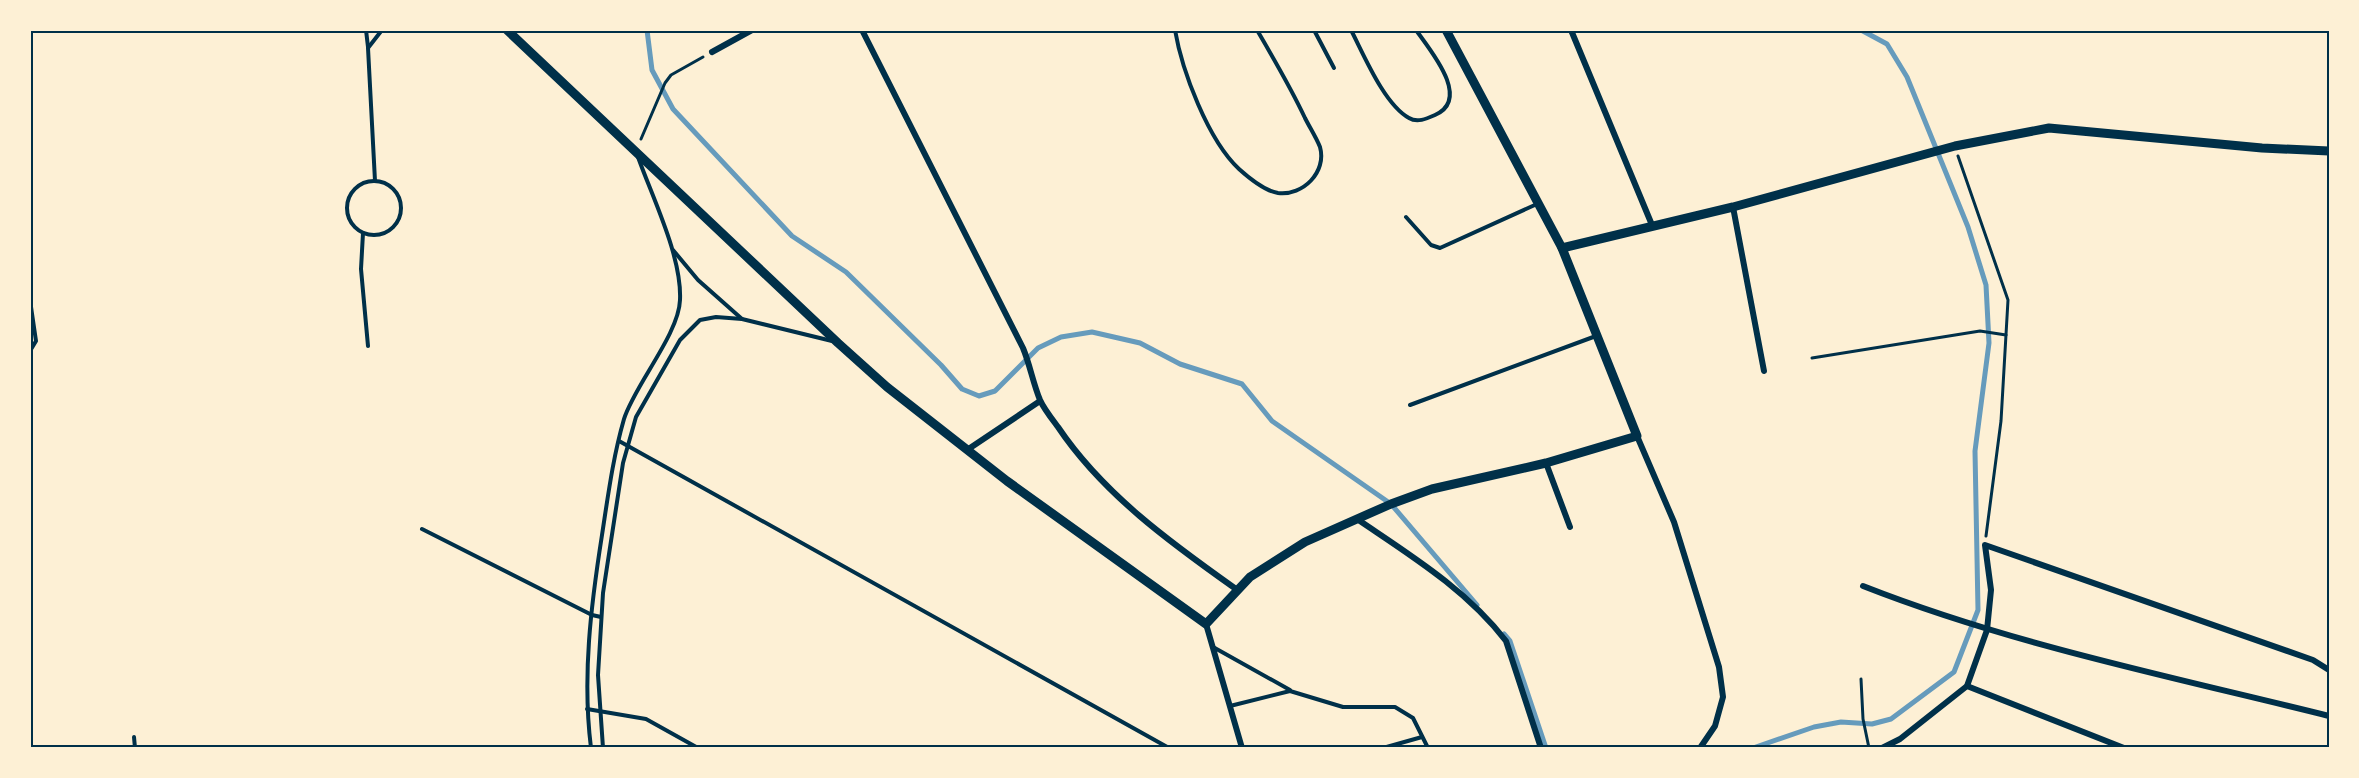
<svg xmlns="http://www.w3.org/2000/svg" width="2359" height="778" font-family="'Nunito Sans',sans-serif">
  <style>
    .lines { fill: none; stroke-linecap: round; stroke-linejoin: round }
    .stream { stroke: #669bbc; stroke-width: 5 }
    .path { stroke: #003049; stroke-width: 3 }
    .service { stroke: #003049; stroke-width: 4 }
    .minor { stroke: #003049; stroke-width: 6 }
    .tertiary { stroke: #003049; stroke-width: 9 }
    .neatline { fill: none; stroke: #003049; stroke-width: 2 }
  </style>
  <rect width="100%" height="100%" fill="#fdf0d5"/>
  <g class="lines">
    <g class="stream">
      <path d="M647,30L652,70L673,109L792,236L846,272L941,365L962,389L979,396L995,391L1038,348L1061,337L1092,332L1140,343L1180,364L1242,384L1272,421L1391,504L1477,605"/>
      <path d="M1504,634L1510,641L1546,748"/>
      <path d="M1753,748L1814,727L1841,722L1872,724L1891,719L1954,672L1978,610L1975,451L1989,343L1986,285L1968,227L1907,77L1887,44L1861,30"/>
    </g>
    <g class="path">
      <path d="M641,139L665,83L671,75L703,57"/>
      <path d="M1958,156L2008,300L2001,421L1986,536"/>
      <path d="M1812,358L1980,331L2006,335"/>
      <path d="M1861,679L1863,719L1869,748"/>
    </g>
    <g class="service">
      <path d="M366,30L368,47"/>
      <path d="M1175,30C1182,71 1208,140 1239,169C1249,178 1265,191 1278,193C1303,196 1327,172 1320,147C1316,137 1310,128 1305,118C1291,88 1274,59 1257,30"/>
      <path d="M1314,30L1334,68"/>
      <path d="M1351,30C1364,55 1384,104 1409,118C1417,123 1426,119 1435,115C1472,99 1430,50 1416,30"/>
      <path d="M375,181L368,48L382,30"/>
      <circle cx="374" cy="208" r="27"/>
      <path d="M1406,217L1431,245L1440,248L1537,204"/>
      <path d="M363,233L361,269L368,346"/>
      <path d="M673,250L698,280L742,319"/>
      <path d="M30,300L36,341L30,351"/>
      <path d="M1410,405L1596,336"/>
      <path d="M619,441L1169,748"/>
      <path d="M422,529L592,615L601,617"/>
      <path d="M1213,647L1290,690"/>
      <path d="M1230,706L1290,691L1343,707H1395L1413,718L1428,748"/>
      <path d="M587,709L646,719L698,748"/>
      <path d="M134,737L135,748"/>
      <path d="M591,748C582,677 591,605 602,535C608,496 613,457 624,419C634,386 679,334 680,300C682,257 653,199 638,157"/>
      <path d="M603,748L598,675L603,593L623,463L636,417L680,340L700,320L716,317L742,319L832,341"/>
      <path d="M1383,748L1422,737"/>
    </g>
    <g class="minor">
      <path d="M862,30L1023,348C1030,365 1033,383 1040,400C1044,409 1052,419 1058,427C1103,494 1171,543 1236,589"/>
      <path d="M1571,30L1652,225"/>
      <path d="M712,52L752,30"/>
      <path d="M1733,207L1764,371"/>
      <path d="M1637,436L1674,522L1719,667L1723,697L1715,726L1700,748"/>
      <path d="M967,450L1040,401"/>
      <path d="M1546,463L1570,527"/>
      <path d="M1357,519C1410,555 1466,589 1506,641L1541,748"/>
      <path d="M1863,586C2013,645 2173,677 2329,716"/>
      <path d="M1206,624L1242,748"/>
      <path d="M1967,686L2124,748"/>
      <path d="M1882,748L1900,739L1967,686L1987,630L1991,590L1985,545L2313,660L2329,670"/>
    </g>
    <g class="tertiary">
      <path d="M507,30L838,343L887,387L1007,481L1206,624L1250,577L1305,542L1391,504L1432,489L1546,463L1637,436L1562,248L1446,30"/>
      <path d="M1562,248L1733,207L1955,146L2049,128L2262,148L2329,151"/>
    </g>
  </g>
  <rect width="2359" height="778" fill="none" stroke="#fdf0d5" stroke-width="63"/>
  <rect x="32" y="32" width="2296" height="714" class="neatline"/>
</svg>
